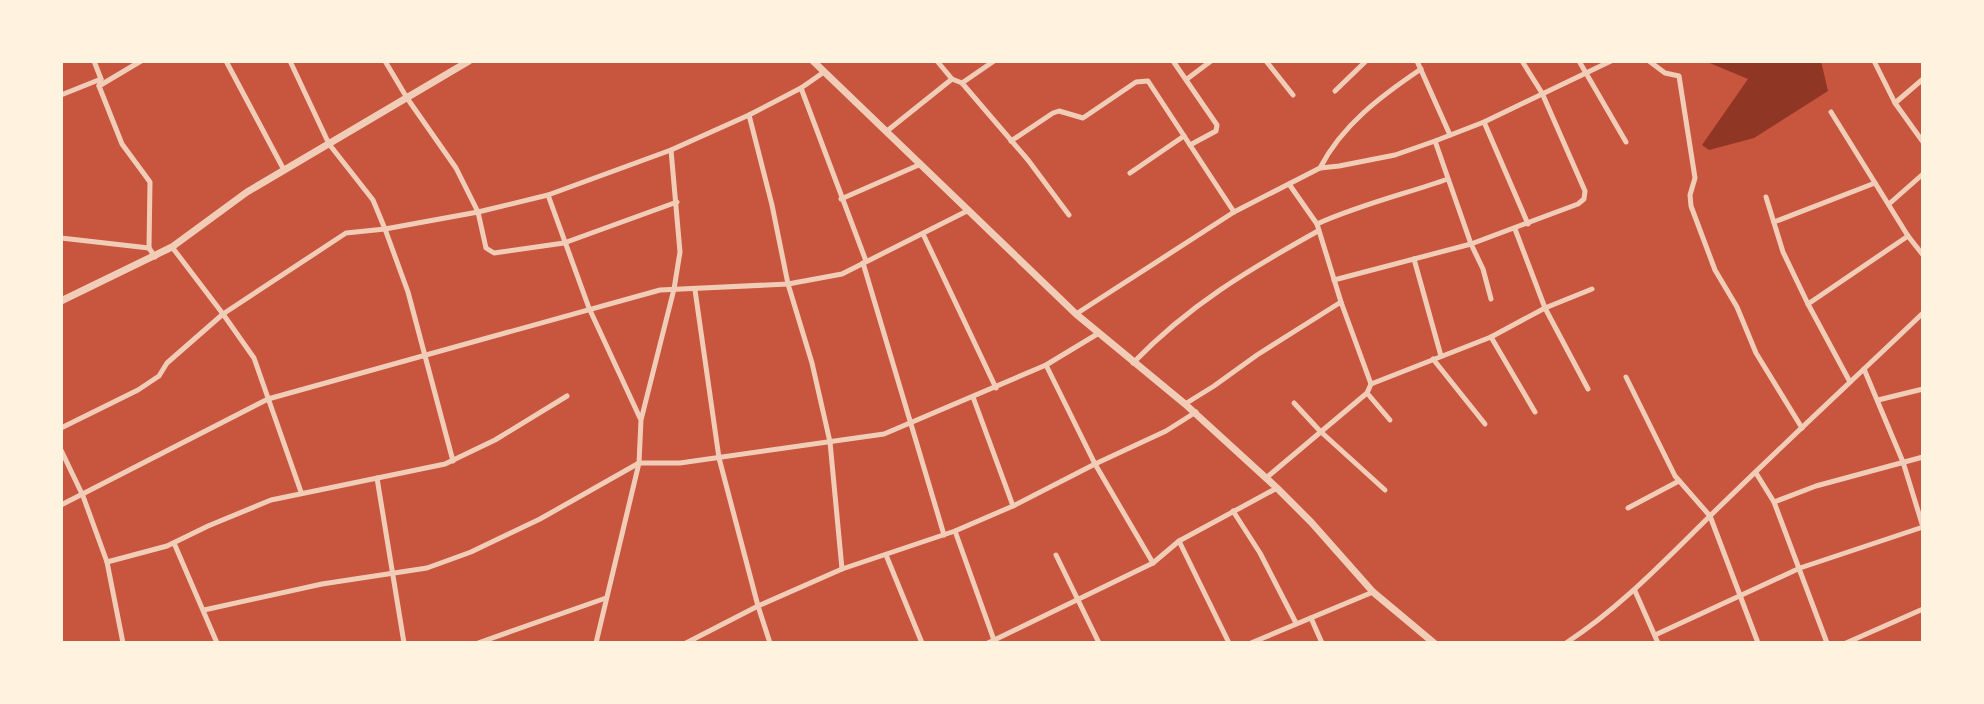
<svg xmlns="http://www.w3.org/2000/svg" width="1984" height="704" font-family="Rubik,sans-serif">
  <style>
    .water { fill: #8f3625 }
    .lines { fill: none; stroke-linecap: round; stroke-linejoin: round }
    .minor { stroke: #f1ccb7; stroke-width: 5 }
    .tertiary { stroke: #f1ccb7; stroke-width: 7 }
  </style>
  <rect width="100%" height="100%" fill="#c8553d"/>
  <path class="water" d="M1705,61H1821L1828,91L1754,138L1709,150L1702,145L1748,79Z"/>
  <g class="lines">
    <g class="minor">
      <path d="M94,61L101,79L99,86L122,144L150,182L149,248L155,257"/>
      <path d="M226,61L284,170"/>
      <path d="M290,61L329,144L373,200L385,229L408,292L453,461"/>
      <path d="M385,61L407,98L456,168L478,212L486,248L494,253L564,243L677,202"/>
      <path d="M937,61L952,79L962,83L1028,160L1069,215"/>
      <path d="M1173,61L1217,125L1216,131L1190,145"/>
      <path d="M1266,61L1293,95"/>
      <path d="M1417,61L1450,135"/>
      <path d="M1579,61L1626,142"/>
      <path d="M1649,61L1665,73L1679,76L1695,178L1690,195L1691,206L1715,270L1737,307L1756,353L1802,428"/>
      <path d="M1874,61L1895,103L1923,142"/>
      <path d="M1187,79L1211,61"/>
      <path d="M962,83L994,61"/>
      <path d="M99,86L141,61"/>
      <path d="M801,88L866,261"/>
      <path d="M1335,91L1366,61"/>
      <path d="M61,95L101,79"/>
      <path d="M1895,103L1923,79"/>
      <path d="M1831,112L1908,236L1923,255"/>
      <path d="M749,115L772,205L788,284L812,363L830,442L842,569"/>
      <path d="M1484,122L1528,224"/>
      <path d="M887,131L952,79"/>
      <path d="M1011,141L1053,113L1059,111L1083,118L1136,82L1148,81L1234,212"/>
      <path d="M1435,141L1471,244L1483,269L1491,299"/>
      <path d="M1320,168C1342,125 1381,96 1421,69"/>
      <path d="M1130,173L1184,136"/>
      <path d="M1289,184L1317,224L1341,302L1371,384"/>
      <path d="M548,195L589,308L640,418"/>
      <path d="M1766,197L1783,252L1808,304L1850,382"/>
      <path d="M841,199L921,164"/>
      <path d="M1889,204L1923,174"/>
      <path d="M1774,222L1875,183"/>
      <path d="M1317,224C1359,205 1405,194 1448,179"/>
      <path d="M1515,229L1545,308L1588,389"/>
      <path d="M923,234L996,388"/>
      <path d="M61,238L149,248"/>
      <path d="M172,247L223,314L254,358L301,492"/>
      <path d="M1414,259L1441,356"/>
      <path d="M863,263L944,535"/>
      <path d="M1334,280L1471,244L1578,204L1584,199L1585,191L1542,93L1522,61"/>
      <path d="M695,290L719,458L758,606L770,643"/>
      <path d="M1808,304L1908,236"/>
      <path d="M1076,314L1234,212L1320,168L1339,166L1395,155L1435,141L1484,122L1611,61"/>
      <path d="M1491,337L1535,412"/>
      <path d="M1433,359L1485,424"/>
      <path d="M1133,363C1189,305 1248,270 1318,231"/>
      <path d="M1046,365L1095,464L1153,563"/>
      <path d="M1864,369L1903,462L1923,527"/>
      <path d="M1626,377L1675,476L1710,516L1758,643"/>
      <path d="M1367,393L1390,420"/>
      <path d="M973,397L1013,506"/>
      <path d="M1878,400L1923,389"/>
      <path d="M1294,403L1320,431L1385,490"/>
      <path d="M1185,404L1214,386L1257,355L1341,302"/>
      <path d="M61,428L138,390L159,376L167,363L223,314L346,233L385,229L478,212L548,195L671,150L749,115L801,88L824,72"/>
      <path d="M61,450L83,496L107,562L123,643"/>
      <path d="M1756,473L1774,502L1827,643"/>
      <path d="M377,478L404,643"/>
      <path d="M1266,478L1367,393L1371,384L1491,337L1545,308L1592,289"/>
      <path d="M1774,502L1816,486L1923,457"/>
      <path d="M61,505L268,399L660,290L788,284L842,274L969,210"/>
      <path d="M1628,508L1679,481"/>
      <path d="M1233,511L1260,553L1296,623"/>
      <path d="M955,531L995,643"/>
      <path d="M1179,541L1229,643"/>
      <path d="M174,543L217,643"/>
      <path d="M886,555L922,643"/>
      <path d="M1056,555L1099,643"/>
      <path d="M107,562L167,546L208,526L271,500L445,464L495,440L567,396"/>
      <path d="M1635,591L1658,643"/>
      <path d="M204,610L322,584L427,568L471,552L540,519L639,463H680L884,434L1046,365L1099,333"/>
      <path d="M1311,618L1322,643"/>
      <path d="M1655,635L1800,568L1923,527"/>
      <path d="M478,643L606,598"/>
      <path d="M596,643L639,463L641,420L674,289L680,252L671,150"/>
      <path d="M686,643L758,606L842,569L955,531L1013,506L1095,464L1166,431L1196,412"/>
      <path d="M988,643L1153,563L1179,541L1277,488"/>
      <path d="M1251,643L1373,592"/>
      <path d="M1566,643C1622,606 1663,562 1710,516C1780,447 1852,381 1923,313"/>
      <path d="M1846,643L1923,609"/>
    </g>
    <g class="tertiary">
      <path d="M813,61L1076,314L1185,404L1277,488L1311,522L1373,592L1434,643"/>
      <path d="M61,301L172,247L247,192L469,61"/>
    </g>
  </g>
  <rect width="1984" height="704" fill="none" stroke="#fff3e0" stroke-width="126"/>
</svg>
